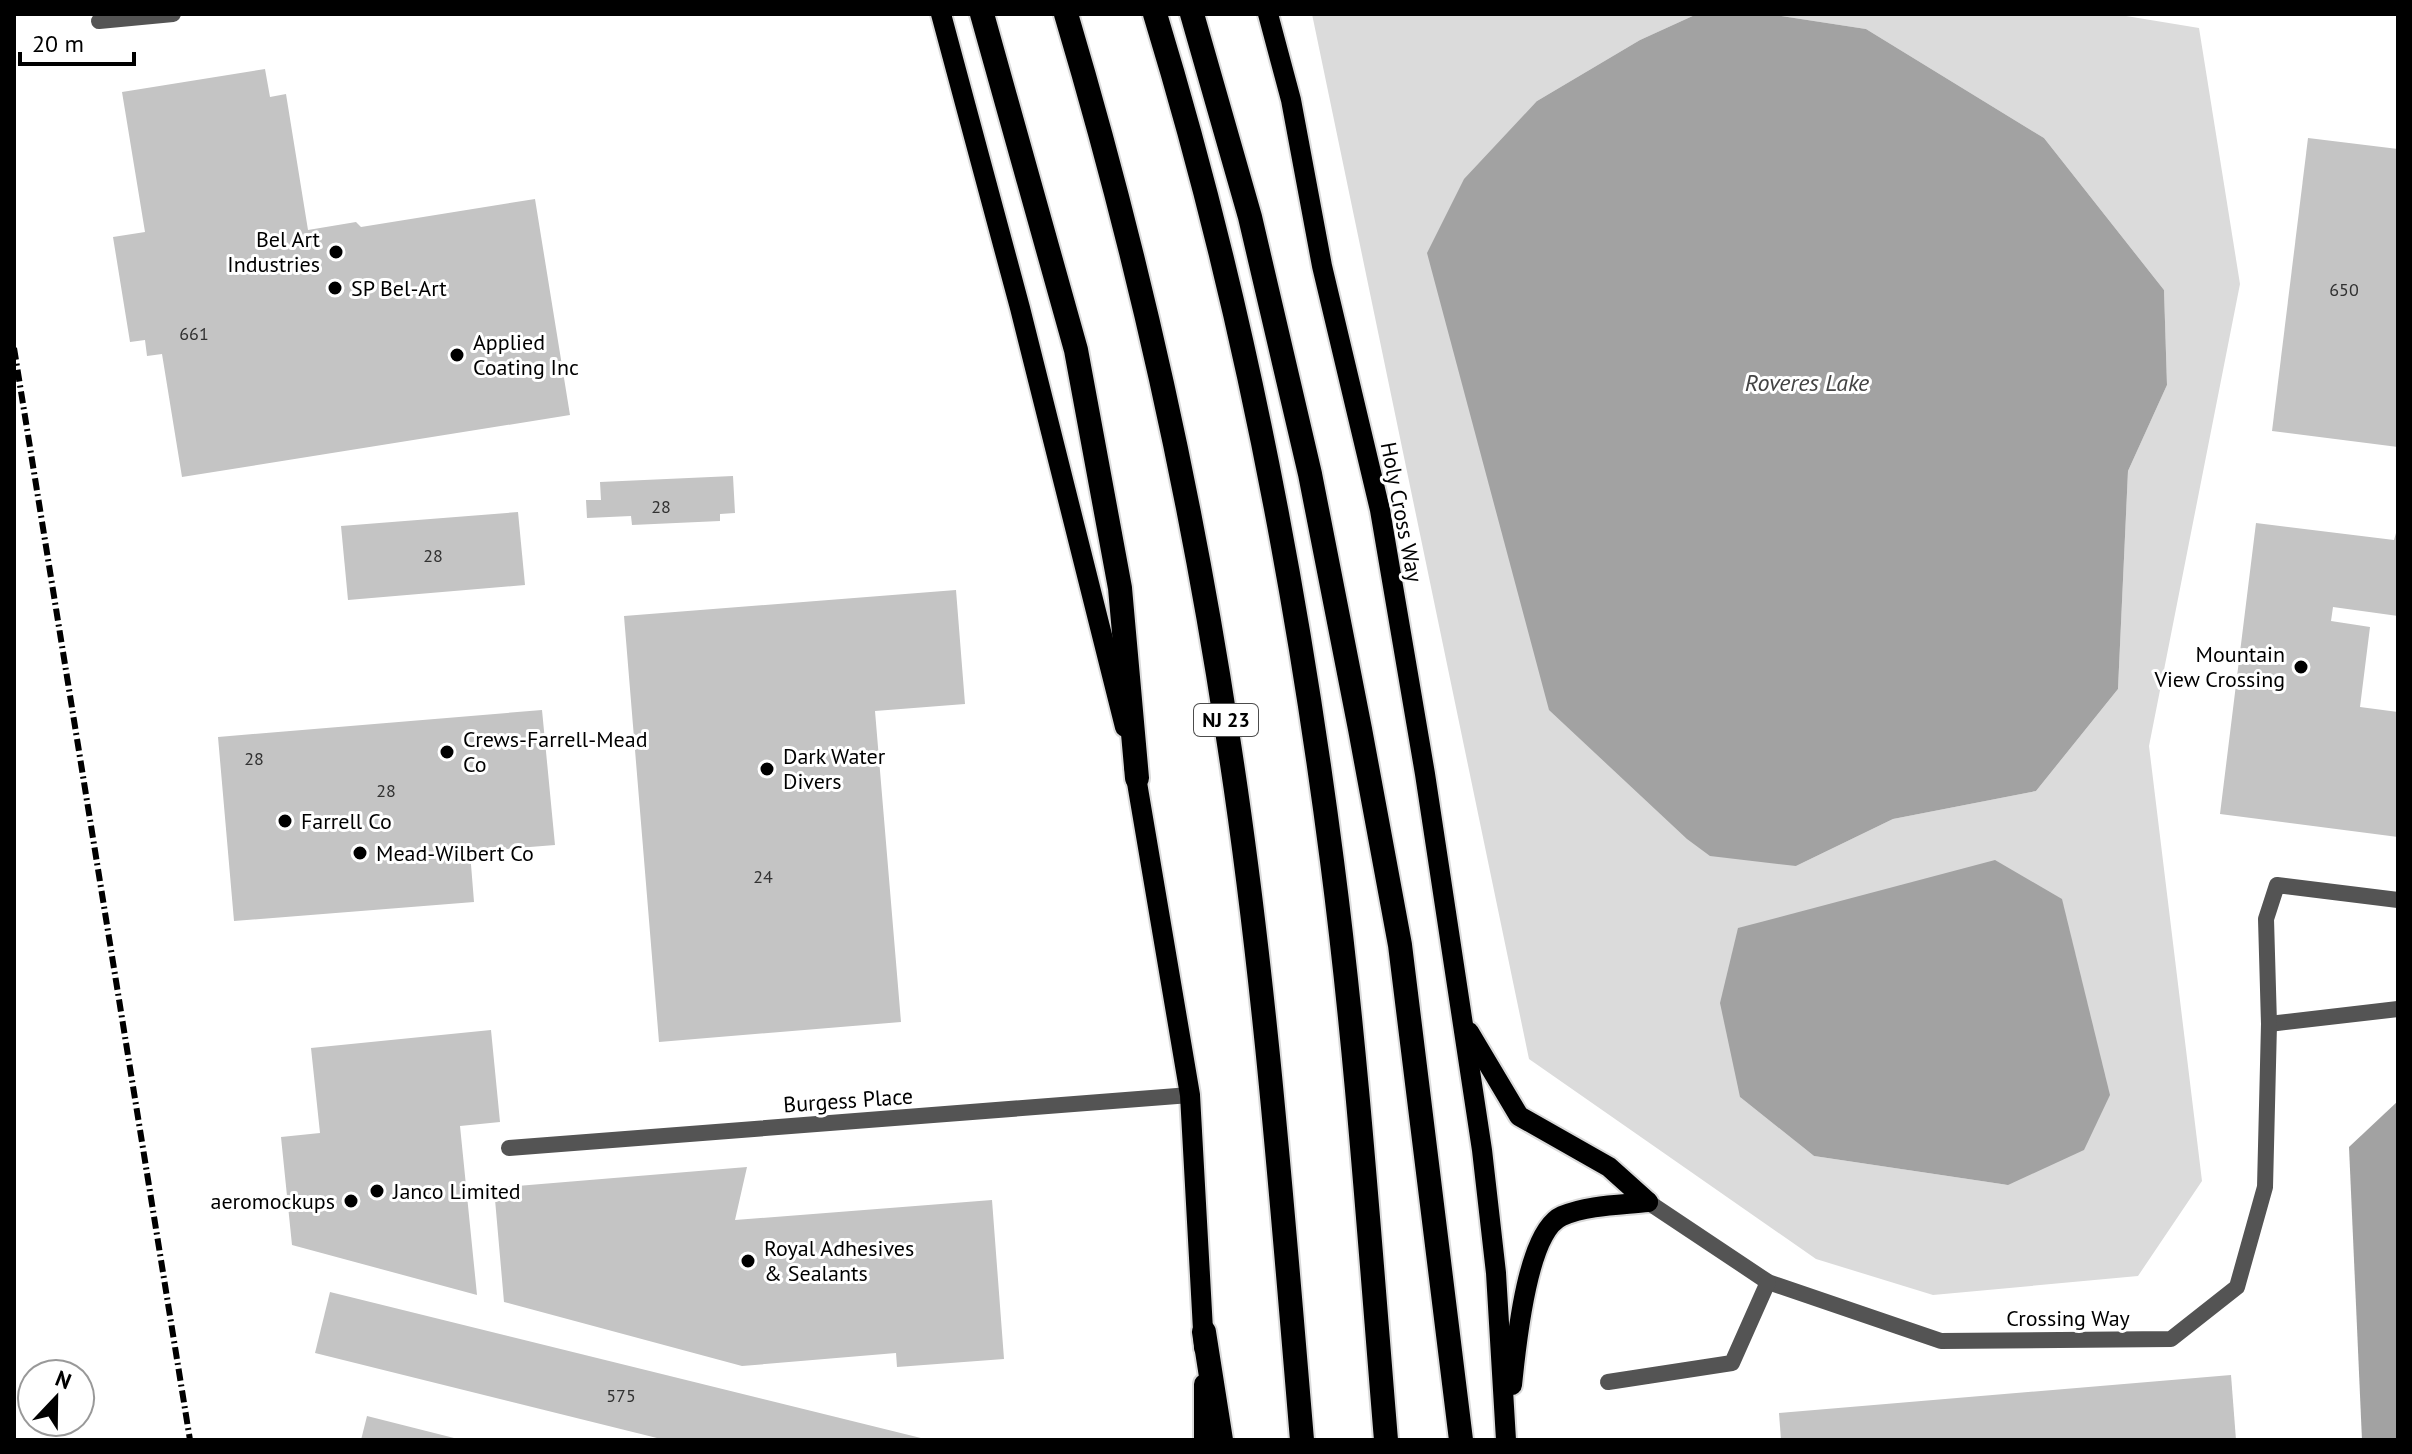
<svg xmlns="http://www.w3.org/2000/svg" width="2412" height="1454" font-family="'PT Sans',sans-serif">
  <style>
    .green { fill: #dbdbdb; fill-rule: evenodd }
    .water { fill: #a2a2a2 }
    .building { fill: #c4c4c4 }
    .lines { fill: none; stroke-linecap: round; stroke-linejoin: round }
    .primary-casing { stroke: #dbdbdb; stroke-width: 24 }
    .highway-casing { stroke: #dbdbdb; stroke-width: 28 }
    .lane { stroke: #545454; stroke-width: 16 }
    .primary { stroke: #000; stroke-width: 20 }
    .highway { stroke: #000; stroke-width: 24 }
    .rail { stroke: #000; stroke-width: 6; stroke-dasharray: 12 4 2 4; stroke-linecap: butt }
    .poi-dot { fill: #000; stroke: #fff; stroke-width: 3 }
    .labels { text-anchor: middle; stroke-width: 6; stroke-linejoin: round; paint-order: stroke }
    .number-label { font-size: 18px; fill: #313131 }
    .shield { fill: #fff; stroke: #4c4c4c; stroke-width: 2 }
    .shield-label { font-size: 20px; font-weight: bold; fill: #000 }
    .poi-label { font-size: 22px; fill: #000; stroke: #fff; text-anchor: start }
    .street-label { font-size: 22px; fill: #000; stroke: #fff }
    .water-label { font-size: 24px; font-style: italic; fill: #434343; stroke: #fff }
  </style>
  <rect width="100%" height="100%" fill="#fff"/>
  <path class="green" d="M1312,14H1697L1640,40L1537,101L1796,866L1893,819L2036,791L2118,689L2128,471L2167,385L2164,290L2044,138L1866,29L1769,14H2114L2199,28L2240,284L2149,746L2202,1181L2138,1276L1933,1295L1816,1259L1529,1059ZM1740,1097L2008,1185L1814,1156Z"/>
  <g class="water">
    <path d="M1697,14H1769L1866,29L2044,138L2164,290L2167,385L2128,471L2118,689L2036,791L1893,819L1796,866L1710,856L1687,839L1549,710L1427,253L1464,179L1537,101L1640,40Z"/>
    <path d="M1995,860L2062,899L2110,1095L2084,1150L2008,1185L1814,1156L1740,1097L1720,1003L1738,928Z"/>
    <path d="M2398,1101V1440H2362L2349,1147Z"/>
  </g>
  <g class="building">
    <path d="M265,69L270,97L286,94L308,230L356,222L361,227L535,199L570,415L182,477L162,354L147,356L145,340L130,342L113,237L145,232L122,92Z"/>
    <path d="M2308,138L2398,149V447L2272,431Z"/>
    <path d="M733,476L735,513L720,514V521L632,525L631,516L587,518L586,500H601L600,482Z"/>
    <path d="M518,512L525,585L348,600L341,526Z"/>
    <path d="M2256,523L2394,540L2398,526V616L2333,607L2331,621L2370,627L2360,707L2398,712V837L2220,814Z"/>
    <path d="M956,590L965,704L875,711L901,1022L659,1042L624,616Z"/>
    <path d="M542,710L555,845L470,852L474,902L234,921L218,737Z"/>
    <path d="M491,1030L500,1122L460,1126L477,1295L292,1245L281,1137L320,1133L311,1048Z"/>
    <path d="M747,1167L735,1220L992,1200L1004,1359L897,1367L896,1353L742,1366L504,1302L494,1188Z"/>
    <path d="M330,1292L925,1439V1440H665L315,1353Z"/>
    <path d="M2231,1375L2236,1440H1781L1779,1413Z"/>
    <path d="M367,1416L458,1439L457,1440H361Z"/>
  </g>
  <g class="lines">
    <g class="primary-casing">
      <g id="primary">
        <path d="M941,14L1020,308L1125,727"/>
        <path d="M1268,14L1291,100L1322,266L1380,510L1425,774L1482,1150L1496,1273L1506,1440"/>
        <path d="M1134,765L1190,1095L1204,1348"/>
        <path d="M1469,1032L1519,1116L1609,1167L1648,1202"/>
        <path d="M1512,1385C1516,1348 1526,1232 1562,1216C1588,1205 1620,1205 1648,1202"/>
        <path d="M1204,1440V1384"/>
      </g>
    </g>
    <g class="highway-casing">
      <g id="highway">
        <path d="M982,14L1076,350L1120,588L1137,778"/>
        <path d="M1066,14C1136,249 1190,489 1227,731C1264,965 1282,1204 1302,1440"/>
        <path d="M1155,14C1239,289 1295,575 1332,861C1357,1053 1370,1247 1386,1440"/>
        <path d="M1192,14L1250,217L1310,474L1360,729L1400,945L1461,1440"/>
        <path d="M1204,1332L1221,1440"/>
      </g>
    </g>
    <g class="lane">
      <path d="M99,21L173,14"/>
      <path d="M2269,1024L2398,1009"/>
      <path d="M509,1148L1190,1095"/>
      <path d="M1648,1202L1768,1282L1941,1341L2171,1339L2237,1287L2265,1187L2269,1024L2266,919L2277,885L2398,900"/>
      <path d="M1608,1382L1732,1363L1768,1282"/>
    </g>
    <use href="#primary" class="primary"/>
    <use href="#highway" class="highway"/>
    <path class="rail" d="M14,348L190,1440"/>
  </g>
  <g class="poi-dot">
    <circle cx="336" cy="252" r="8"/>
    <circle cx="335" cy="288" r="8"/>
    <circle cx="457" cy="355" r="8"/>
    <circle cx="2301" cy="667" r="8"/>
    <circle cx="447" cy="752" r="8"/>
    <circle cx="767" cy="769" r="8"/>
    <circle cx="285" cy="821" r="8"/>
    <circle cx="360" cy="853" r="8"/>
    <circle cx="377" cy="1191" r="8"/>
    <circle cx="351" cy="1201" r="8"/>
    <circle cx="748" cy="1261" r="8"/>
  </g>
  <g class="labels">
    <g class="number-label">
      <text x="2344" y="296">650</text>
      <text x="194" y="340">661</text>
      <text x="661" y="513">28</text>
      <text x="433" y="562">28</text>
      <text x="254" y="765">28</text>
      <text x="386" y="797">28</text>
      <text x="763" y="883">24</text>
      <text x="621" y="1402">575</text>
    </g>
    <rect class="shield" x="1194" y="704" width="64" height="32" rx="6"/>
    <g class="shield-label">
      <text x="1226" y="727">NJ 23</text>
    </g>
    <g class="poi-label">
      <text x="320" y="247" text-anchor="end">Bel Art<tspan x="320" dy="25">Industries</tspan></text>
      <text x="351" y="296">SP Bel-Art</text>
      <text x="473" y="350">Applied<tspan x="473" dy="25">Coating Inc</tspan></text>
      <text x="2285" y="662" text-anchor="end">Mountain<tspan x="2285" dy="25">View Crossing</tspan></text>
      <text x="463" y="747">Crews-Farrell-Mead<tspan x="463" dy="25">Co</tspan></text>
      <text x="783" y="764">Dark Water<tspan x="783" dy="25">Divers</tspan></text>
      <text x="301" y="829">Farrell Co</text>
      <text x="376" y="861">Mead-Wilbert Co</text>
      <text x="393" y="1199">Janco Limited</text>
      <text x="335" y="1209" text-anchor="end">aeromockups</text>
      <text x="764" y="1256">Royal Adhesives<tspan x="764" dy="25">&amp; Sealants</tspan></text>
    </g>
    <g class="street-label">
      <text transform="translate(1402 512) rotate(79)" y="8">Holy Cross Way</text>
      <text transform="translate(848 1100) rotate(-4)" y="8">Burgess Place</text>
      <text x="2068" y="1326">Crossing Way</text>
    </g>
    <g class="water-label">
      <text x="1807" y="391">Roveres Lake</text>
    </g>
  </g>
  <rect width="2412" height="1454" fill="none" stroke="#000000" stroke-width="32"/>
  <g transform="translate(56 1398) rotate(22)"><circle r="38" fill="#ffffff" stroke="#999999" stroke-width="2"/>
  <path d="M0-6L14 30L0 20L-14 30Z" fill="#000000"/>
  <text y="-12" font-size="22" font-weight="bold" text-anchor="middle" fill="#000000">N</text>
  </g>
  <path d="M20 52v12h114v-12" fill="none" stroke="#000000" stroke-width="4"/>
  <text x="32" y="52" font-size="24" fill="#000000" stroke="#ffffff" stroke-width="6" paint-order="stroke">20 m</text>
</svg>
